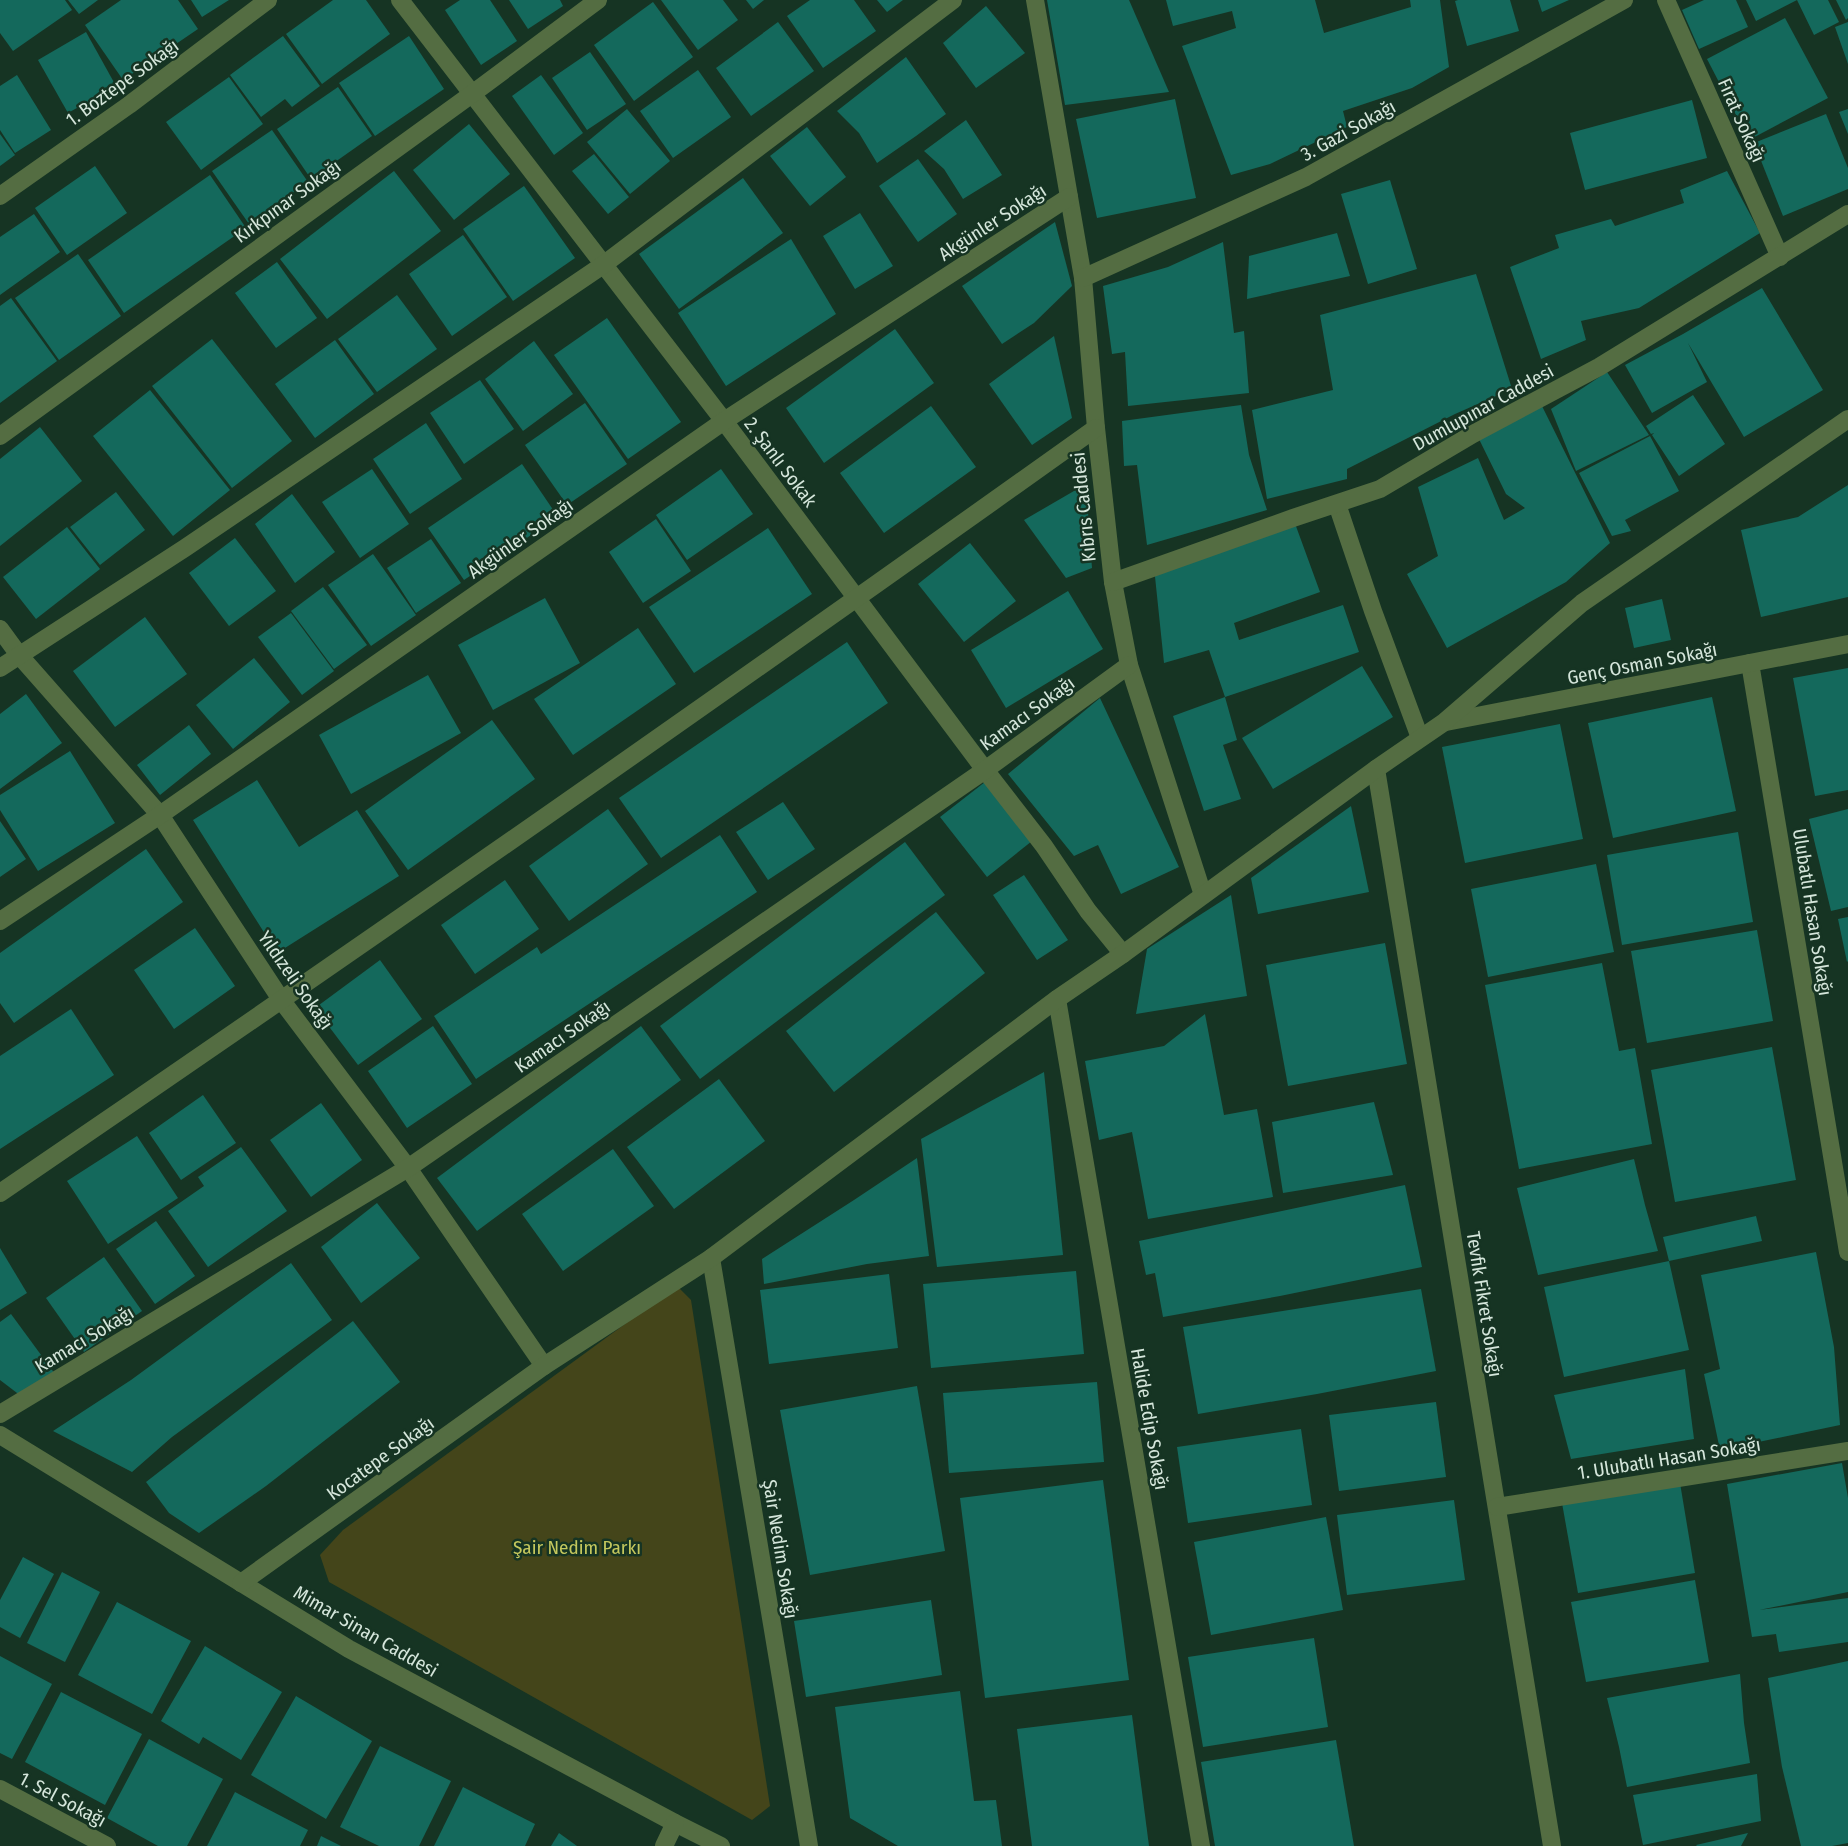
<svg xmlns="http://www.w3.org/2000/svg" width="1848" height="1846" font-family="'Fira Sans Condensed',sans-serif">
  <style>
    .green { fill: #44451a }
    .building { fill: #14695c }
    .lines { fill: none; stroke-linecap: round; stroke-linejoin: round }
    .minor { stroke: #546d42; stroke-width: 18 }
    .labels { text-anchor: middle; stroke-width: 5; stroke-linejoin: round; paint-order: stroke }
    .street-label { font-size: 19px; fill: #d5e6db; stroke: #163423 }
    .park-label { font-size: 19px; fill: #c4c75d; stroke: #163423 }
  </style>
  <rect width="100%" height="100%" fill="#163423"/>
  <path class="green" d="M677,1286L691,1300L770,1806L752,1820L329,1582L320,1555L343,1530Z"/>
  <g class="building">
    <path d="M0,0H65L72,10L13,51L0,33Z"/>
    <path d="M68,0H98L79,14Z"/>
    <path d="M121,0H178L198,29L123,80L85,25Z"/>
    <path d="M191,0H229L202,17Z"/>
    <path d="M333,0H366L390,34L322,84L286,34Z"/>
    <path d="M460,0H490L517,41L481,65L445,10Z"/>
    <path d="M509,0H560L563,6L528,29Z"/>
    <path d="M661,0H723L738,20L698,50Z"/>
    <path d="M746,0H764L753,9Z"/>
    <path d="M810,0H854L876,31L823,68L787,16Z"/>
    <path d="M877,0H903L887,12Z"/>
    <path d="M1047,0H1129L1169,92L1065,105Z"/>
    <path d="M1166,0H1315L1324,33L1411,7L1410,0H1440L1449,67L1412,88L1343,111L1347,127L1270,164L1231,175L1182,46L1236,28L1232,11L1173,26Z"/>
    <path d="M1458,0H1510L1519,31L1467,46L1455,1Z"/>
    <path d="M1538,0H1569L1542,12Z"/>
    <path d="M1704,0H1736L1748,27L1699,49L1682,10Z"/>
    <path d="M1746,0H1828L1839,22L1814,35L1797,0L1756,21Z"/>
    <path d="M1836,0H1848V18L1846,20Z"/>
    <path d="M653,2L693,57L634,101L594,45Z"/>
    <path d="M986,6L1025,53L976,88L943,43Z"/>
    <path d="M1785,18L1828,98L1749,140L1707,59Z"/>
    <path d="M778,22L814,71L751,116L716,68Z"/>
    <path d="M1848,22V64L1835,27Z"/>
    <path d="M86,32L116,86L68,113L38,60Z"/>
    <path d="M283,36L320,86L292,107L285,99L261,117L230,75Z"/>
    <path d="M409,36L444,89L375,136L339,83Z"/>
    <path d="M590,52L626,104L587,130L552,78Z"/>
    <path d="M906,57L946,114L916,136L877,163L859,133L837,111Z"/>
    <path d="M698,70L731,117L673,158L640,111Z"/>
    <path d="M17,75L51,130L15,153L0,130V86Z"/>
    <path d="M541,75L583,133L554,155L512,96Z"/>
    <path d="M229,77L263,124L201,170L166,122Z"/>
    <path d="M338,87L372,136L311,179L277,129Z"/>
    <path d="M1175,99L1196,198L1097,218L1076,119Z"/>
    <path d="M1692,100L1707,158L1585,190L1570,133Z"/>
    <path d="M627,109L670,161L630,194L587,142Z"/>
    <path d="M1848,109V134L1839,112Z"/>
    <path d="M1826,114L1848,168V189L1783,216L1754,143Z"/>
    <path d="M966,120L1002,175L963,199L944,169L924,151Z"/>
    <path d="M469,124L510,174L454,220L413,170Z"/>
    <path d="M807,127L846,177L810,206L770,156Z"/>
    <path d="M272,130L308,182L249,224L212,171Z"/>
    <path d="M0,134L15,155L0,166Z"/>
    <path d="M594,154L629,197L608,214L572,171Z"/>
    <path d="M918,159L957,214L918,242L879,186Z"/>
    <path d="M95,166L127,213L67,255L35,208Z"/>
    <path d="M394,171L441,231L327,319L280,259Z"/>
    <path d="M1727,171L1760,233L1639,308L1581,321L1586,340L1541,359L1510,267L1559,248L1555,235L1611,219L1615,226L1684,203L1680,190Z"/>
    <path d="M210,175L246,228L124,313L88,260Z"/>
    <path d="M743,178L783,233L679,309L639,254Z"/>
    <path d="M1390,180L1417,269L1368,284L1341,194Z"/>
    <path d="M524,186L575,258L513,301L463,229Z"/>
    <path d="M860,213L893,266L855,289L823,236Z"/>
    <path d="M34,214L60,252L0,295V237Z"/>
    <path d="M1055,222L1072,286L1034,323L1002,344L962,286Z"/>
    <path d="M1337,233L1350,276L1247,299L1249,256Z"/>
    <path d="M463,235L507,297L452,336L409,274Z"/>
    <path d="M791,239L836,314L726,386L678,313Z"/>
    <path d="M1223,242L1234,333L1244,331L1249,393L1128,406L1125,352L1112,354L1103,286L1168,267Z"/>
    <path d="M78,254L121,316L59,360L15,298Z"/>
    <path d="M277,262L317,318L276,348L235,293Z"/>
    <path d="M1476,274L1512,389L1455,414L1347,469V479L1267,499L1252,410L1333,390L1320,315Z"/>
    <path d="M1762,288L1823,390L1744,437L1688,343L1707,382L1652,413L1625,365L1683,334Z"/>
    <path d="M397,295L437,349L377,392L338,339Z"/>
    <path d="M11,298L57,361L0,403V306Z"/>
    <path d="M607,318L681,422L628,459L554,355Z"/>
    <path d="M895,329L934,383L824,463L786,408Z"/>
    <path d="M1054,336L1072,418L1032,445L989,384Z"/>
    <path d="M212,339L292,441L232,488L152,386Z"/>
    <path d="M335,340L374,394L315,438L275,384Z"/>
    <path d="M534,341L573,394L523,431L485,379Z"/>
    <path d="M1607,372L1649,435L1576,471L1551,409Z"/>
    <path d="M480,380L514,429L464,464L430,413Z"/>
    <path d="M150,390L230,490L173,536L93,436Z"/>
    <path d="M1693,395L1725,444L1679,476L1652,435L1654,433L1651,434L1646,426Z"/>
    <path d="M1540,402L1610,543L1566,582L1447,648L1407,574L1438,556L1418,487L1478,458L1504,520L1525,508L1506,494L1476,433Z"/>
    <path d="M585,403L627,464L567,505L525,445Z"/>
    <path d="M1241,405L1249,455L1267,510L1147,545L1137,465L1124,466L1122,421Z"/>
    <path d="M931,406L976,467L884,533L840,473Z"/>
    <path d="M426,423L462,479L410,514L373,459Z"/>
    <path d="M40,427L82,481L0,546V459Z"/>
    <path d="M1650,436L1679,491L1625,520L1631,531L1612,536L1579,473Z"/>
    <path d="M522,464L558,517L464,580L428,528Z"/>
    <path d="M372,469L409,524L360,558L322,502Z"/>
    <path d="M721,469L753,514L687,560L656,515Z"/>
    <path d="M1086,484L1092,568L1066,578L1024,520Z"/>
    <path d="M1848,485V597L1761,617L1741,530L1798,517Z"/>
    <path d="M116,492L145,530L100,565L70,527Z"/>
    <path d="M292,494L335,552L295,583L255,524Z"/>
    <path d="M1293,518L1320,592L1234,623L1239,640L1343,605L1359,652L1225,697L1209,650L1164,663L1154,567Z"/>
    <path d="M656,519L691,571L643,603L609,552Z"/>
    <path d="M67,527L100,569L36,619L3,577Z"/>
    <path d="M768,528L812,594L694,673L649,607Z"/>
    <path d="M235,538L276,591L229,626L189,573Z"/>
    <path d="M431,539L461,583L416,613L387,568Z"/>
    <path d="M970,543L1016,601L964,642L918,584Z"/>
    <path d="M373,554L416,615L371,646L328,585Z"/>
    <path d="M323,587L367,645L334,669L291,611Z"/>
    <path d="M1068,591L1103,649L1006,708L971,650Z"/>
    <path d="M545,598L580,663L493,710L458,645Z"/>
    <path d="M1662,599L1671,640L1634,648L1625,608Z"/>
    <path d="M291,613L334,671L302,695L258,637Z"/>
    <path d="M145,617L187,674L115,727L73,671Z"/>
    <path d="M638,628L676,684L573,755L534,699Z"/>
    <path d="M847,642L888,703L661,858L619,798Z"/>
    <path d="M254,658L290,702L233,749L196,705Z"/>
    <path d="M1362,666L1393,717L1273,789L1242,738Z"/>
    <path d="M1848,668V790L1815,796L1793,678Z"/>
    <path d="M428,675L461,733L351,794L319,735Z"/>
    <path d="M26,694L62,743L0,789V714Z"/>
    <path d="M1225,697L1237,740L1223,745L1241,799L1204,811L1173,716Z"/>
    <path d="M1712,697L1736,811L1613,838L1588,723Z"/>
    <path d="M1100,698L1179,867L1121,894L1098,845L1074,856L1008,774Z"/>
    <path d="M492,720L535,779L408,870L365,811Z"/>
    <path d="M1560,724L1583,839L1465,863L1442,747Z"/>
    <path d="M189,725L211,754L160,795L137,765Z"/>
    <path d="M70,751L115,823L38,871L0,810V795Z"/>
    <path d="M257,780L299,847L357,810L399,876L277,953L193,820Z"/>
    <path d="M985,782L1032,841L987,877L940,817Z"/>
    <path d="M783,802L815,849L768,880L736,832Z"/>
    <path d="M1351,806L1369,892L1258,914L1251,878Z"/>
    <path d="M608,809L648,864L569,921L529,866Z"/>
    <path d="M1848,809V907L1831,911L1809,819Z"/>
    <path d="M0,821L26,859L0,877Z"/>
    <path d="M1738,832L1753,922L1622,945L1607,855Z"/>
    <path d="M720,835L757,892L476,1079L434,1016L537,947L541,954Z"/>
    <path d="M905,842L945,895L700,1079L660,1026Z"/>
    <path d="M146,849L183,902L14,1023L0,1003V953Z"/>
    <path d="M1596,864L1614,952L1488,977L1471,889Z"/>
    <path d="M1024,875L1068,940L1037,960L993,895Z"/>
    <path d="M505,880L539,929L475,974L441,925Z"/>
    <path d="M1231,895L1247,996L1136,1014L1147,949Z"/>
    <path d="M936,912L985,973L834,1092L786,1031Z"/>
    <path d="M1848,917V961L1847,962L1838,919Z"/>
    <path d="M195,928L235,986L174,1029L134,970Z"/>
    <path d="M1757,930L1773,1021L1647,1043L1631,951Z"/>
    <path d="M1385,943L1407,1064L1288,1086L1266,965Z"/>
    <path d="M380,960L422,1019L358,1065L315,1008Z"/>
    <path d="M1602,963L1619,1051L1635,1048L1652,1144L1519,1169L1485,985Z"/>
    <path d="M71,1009L114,1075L0,1149V1056Z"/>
    <path d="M1205,1014L1224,1115L1257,1109L1273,1197L1148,1219L1132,1132L1099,1140L1085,1061L1164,1046Z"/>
    <path d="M433,1026L472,1084L407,1128L368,1071Z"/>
    <path d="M641,1026L681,1080L477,1231L437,1178Z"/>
    <path d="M1772,1047L1796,1180L1675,1202L1651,1070Z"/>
    <path d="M1044,1072L1063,1255L937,1267L921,1139Z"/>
    <path d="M719,1079L765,1141L674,1209L627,1147Z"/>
    <path d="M203,1095L236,1143L181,1180L149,1133Z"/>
    <path d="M1374,1102L1393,1175L1283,1193L1272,1122Z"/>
    <path d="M321,1103L362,1160L311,1197L270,1140Z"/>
    <path d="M137,1136L178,1198L108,1244L67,1181Z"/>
    <path d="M241,1147L287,1211L208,1267L168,1211L204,1186L198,1177Z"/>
    <path d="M613,1149L654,1206L563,1271L522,1214Z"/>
    <path d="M917,1158L929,1256L867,1264L764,1284L762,1259L854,1200Z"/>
    <path d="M1634,1159L1645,1205L1658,1251L1538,1275L1517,1188Z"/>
    <path d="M1405,1185L1422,1267L1280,1296L1163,1317L1155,1273L1146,1275L1139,1241Z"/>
    <path d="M377,1203L420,1258L361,1303L321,1247Z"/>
    <path d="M1756,1216L1762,1241L1669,1261L1663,1237Z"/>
    <path d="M156,1221L195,1276L155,1304L116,1249Z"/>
    <path d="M0,1248L27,1293L0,1310Z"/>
    <path d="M1816,1252L1834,1347L1840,1425L1720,1450L1704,1374L1720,1369L1701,1275Z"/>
    <path d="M104,1257L142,1311L84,1352L46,1298Z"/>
    <path d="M1669,1261L1689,1350L1564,1377L1544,1287Z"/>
    <path d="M291,1263L332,1320L172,1437L132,1472L53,1431L131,1380Z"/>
    <path d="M1076,1271L1084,1354L931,1368L923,1284Z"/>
    <path d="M889,1274L898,1348L769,1364L760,1290Z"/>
    <path d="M1421,1289L1436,1371L1317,1394L1198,1414L1183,1327Z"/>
    <path d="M11,1314L55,1374L21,1396L0,1380V1322Z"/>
    <path d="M353,1321L400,1382L266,1486L199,1533L169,1513L146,1482Z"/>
    <path d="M1685,1369L1694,1439L1571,1459L1554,1395Z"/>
    <path d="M1097,1382L1104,1462L949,1473L943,1393Z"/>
    <path d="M917,1386L945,1551L810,1575L780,1410Z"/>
    <path d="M1436,1402L1446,1477L1339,1491L1329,1415Z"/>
    <path d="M1301,1429L1312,1505L1188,1523L1177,1447Z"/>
    <path d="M1842,1463L1848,1498V1592L1759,1610L1848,1598V1642L1779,1652L1776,1634L1752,1637L1727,1484Z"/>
    <path d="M1103,1480L1129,1680L985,1698L960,1498Z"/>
    <path d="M1680,1483L1695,1573L1578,1593L1562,1503Z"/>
    <path d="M1454,1500L1465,1580L1347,1595L1337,1515Z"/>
    <path d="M1326,1517L1343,1610L1211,1635L1194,1542Z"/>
    <path d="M23,1557L54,1574L20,1638L0,1627V1600Z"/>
    <path d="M62,1572L100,1592L65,1662L27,1643Z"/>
    <path d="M1695,1580L1709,1662L1586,1682L1571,1602Z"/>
    <path d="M931,1600L942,1675L806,1697L794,1621Z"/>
    <path d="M117,1602L191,1641L152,1714L78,1675Z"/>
    <path d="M1314,1638L1328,1727L1203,1747L1188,1657Z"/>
    <path d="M205,1646L282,1692L241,1760L203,1737L199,1744L161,1721Z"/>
    <path d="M0,1656L52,1684L12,1759L0,1753Z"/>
    <path d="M1848,1661V1843L1832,1846H1801L1782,1767L1768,1678Z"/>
    <path d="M1740,1674L1744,1723L1750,1763L1627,1787L1619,1747L1607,1698Z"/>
    <path d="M960,1691L974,1801L996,1800L1002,1846H898L850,1818L835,1707Z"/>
    <path d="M61,1692L142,1734L105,1805L25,1762Z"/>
    <path d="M296,1696L372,1741L326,1819L251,1775Z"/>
    <path d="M1132,1715L1149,1846H1032L1017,1729Z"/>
    <path d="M149,1739L223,1779L187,1846H158L107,1818Z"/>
    <path d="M1336,1740L1354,1846H1215L1201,1762Z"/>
    <path d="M380,1746L451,1781L419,1846H379L340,1827Z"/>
    <path d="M1757,1774L1761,1821L1643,1845L1633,1795Z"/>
    <path d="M463,1787L535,1824L525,1846H434Z"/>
    <path d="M235,1792L308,1830L300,1846H207Z"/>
    <path d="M559,1833L577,1846H551Z"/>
    <path d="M1748,1833L1741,1846H1697L1696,1845Z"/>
    <path d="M321,1836L341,1846H317Z"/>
  </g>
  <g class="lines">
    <g class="minor">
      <path d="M400,0L724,421L985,770L1044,846L1088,911L1123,954"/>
      <path d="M1035,0L1083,278L1096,428L1113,582L1129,665L1203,895"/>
      <path d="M1666,0L1780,257"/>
      <path d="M0,196L129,105L268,0"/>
      <path d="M1083,278L1306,177L1624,0"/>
      <path d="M0,436L472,94L598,0"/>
      <path d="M1337,504L1373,611L1420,738"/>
      <path d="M1113,582L1293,518L1380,489L1473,434L1599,367L1848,214"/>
      <path d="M0,629L19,655L160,815L282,1001L408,1168L544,1366"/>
      <path d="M1750,663L1848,1252"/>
      <path d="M0,668L185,548L603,265L953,0"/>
      <path d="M1446,722L1848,644"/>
      <path d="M1376,769L1552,1846"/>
      <path d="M0,921L160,815L724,421L1069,197"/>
      <path d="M1057,999L1201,1846"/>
      <path d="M0,1193C368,942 733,687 1096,428"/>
      <path d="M711,1258L809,1846"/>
      <path d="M0,1414L408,1168L985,770L1129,665"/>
      <path d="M0,1435L349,1649L675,1823L721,1846"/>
      <path d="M1497,1507L1848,1451"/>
      <path d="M241,1583L544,1366L711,1258L1057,999L1123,954L1376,769L1443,723L1582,603L1848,419"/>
      <path d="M0,1789L107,1846"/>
      <path d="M664,1846L675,1823"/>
    </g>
  </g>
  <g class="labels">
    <g class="street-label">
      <text transform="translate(122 82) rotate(-36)" y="7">1. Boztepe Sokağı</text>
      <text transform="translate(1742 120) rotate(66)" y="7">Fırat Sokağı</text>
      <text transform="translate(1348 130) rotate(-29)" y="7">3. Gazi Sokağı</text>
      <text transform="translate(287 201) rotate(-36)" y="7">Kırkpınar Sokağı</text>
      <text transform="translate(992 222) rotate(-33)" y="7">Akgünler Sokağı</text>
      <text transform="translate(1483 407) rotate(-29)" y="7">Dumlupınar Caddesi</text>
      <text transform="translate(781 462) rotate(53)" y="7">2. Şanlı Sokak</text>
      <text transform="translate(1083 507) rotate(-96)" y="7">Kıbrıs Caddesi</text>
      <text transform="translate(520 538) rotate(-35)" y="7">Akgünler Sokağı</text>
      <text transform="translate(1642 663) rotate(-11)" y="7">Genç Osman Sokağı</text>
      <text transform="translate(1027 713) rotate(-36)" y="7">Kamacı Sokağı</text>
      <text transform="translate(1813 912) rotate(81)" y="7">Ulubatlı Hasan Sokağı</text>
      <text transform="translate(296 980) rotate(55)" y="7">Yıldızeli Sokağı</text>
      <text transform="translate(562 1036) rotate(-35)" y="7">Kamacı Sokağı</text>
      <text transform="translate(1485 1304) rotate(81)" y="7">Tevfik Fikret Sokağı</text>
      <text transform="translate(84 1339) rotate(-31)" y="7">Kamacı Sokağı</text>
      <text transform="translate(1150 1419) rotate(80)" y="7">Halide Edip Sokağı</text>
      <text transform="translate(380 1458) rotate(-36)" y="7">Kocatepe Sokağı</text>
      <text transform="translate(1669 1458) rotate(-9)" y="7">1. Ulubatlı Hasan Sokağı</text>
      <text transform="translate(781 1549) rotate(81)" y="7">Şair Nedim Sokağı</text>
      <text transform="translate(366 1631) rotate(30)" y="7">Mimar Sinan Caddesi</text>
      <text transform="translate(63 1799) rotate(28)" y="7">1. Sel Sokağı</text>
    </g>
    <g class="park-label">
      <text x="577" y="1554">Şair Nedim Parkı</text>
    </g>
  </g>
</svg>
